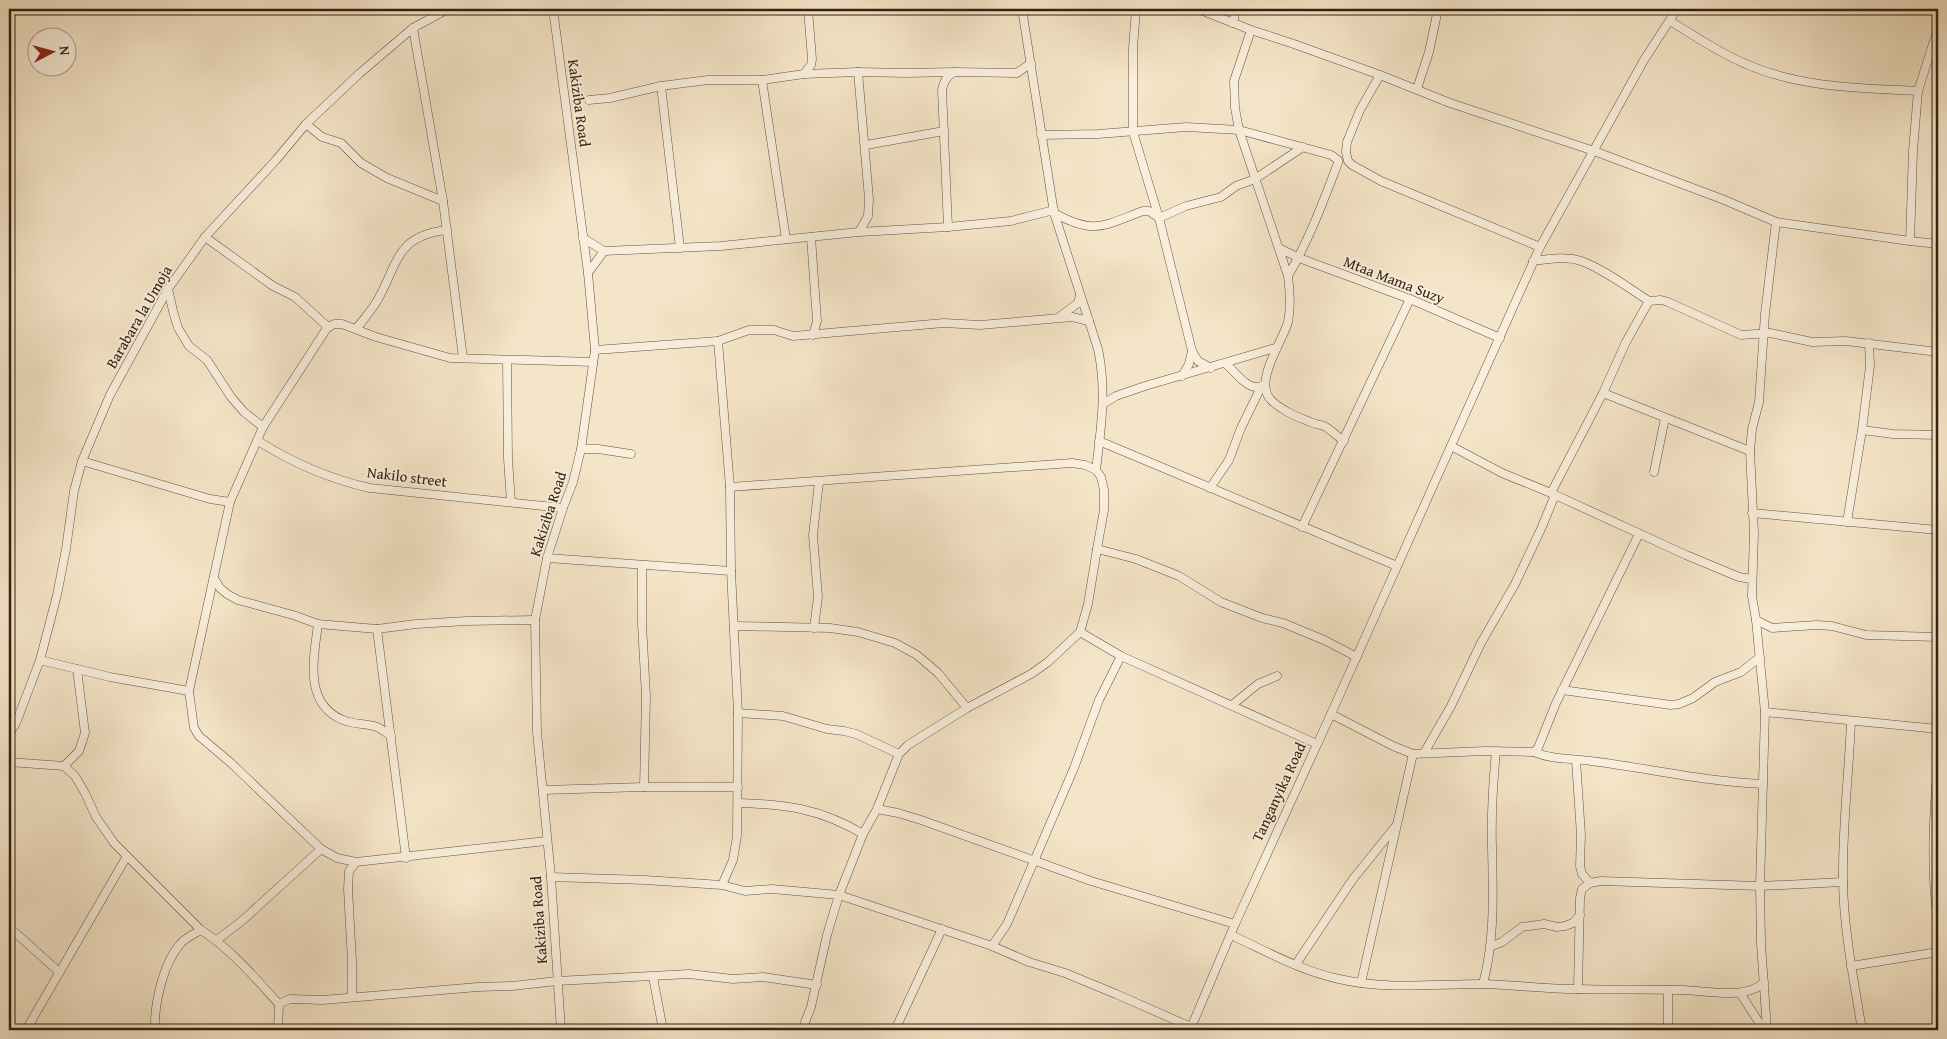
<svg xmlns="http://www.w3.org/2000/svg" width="1947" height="1039" font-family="'Gentium Book Plus',serif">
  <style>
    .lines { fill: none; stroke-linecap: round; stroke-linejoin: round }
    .minor-casing { stroke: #645140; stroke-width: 9 }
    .minor { stroke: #f8eedb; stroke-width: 8 }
    .labels { text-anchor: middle; stroke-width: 4; stroke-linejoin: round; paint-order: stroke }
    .street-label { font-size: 15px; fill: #342012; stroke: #f8eedb }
  </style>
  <rect width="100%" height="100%" fill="#f5e5c8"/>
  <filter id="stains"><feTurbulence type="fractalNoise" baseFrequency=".004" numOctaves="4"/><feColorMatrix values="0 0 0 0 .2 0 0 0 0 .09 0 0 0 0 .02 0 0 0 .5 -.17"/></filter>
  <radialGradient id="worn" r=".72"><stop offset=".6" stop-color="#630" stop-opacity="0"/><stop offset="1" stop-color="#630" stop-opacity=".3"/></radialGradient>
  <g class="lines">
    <g class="minor-casing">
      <g id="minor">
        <path d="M553,9L588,273L595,350L581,449L573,482L563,508L547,558L535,620L537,732L551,877L561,1030"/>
        <path d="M1022,9L1054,213L1098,349C1107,392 1101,427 1096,470"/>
        <path d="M1136,9L1133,48V132L1159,218L1192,351L1198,361L1211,368"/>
        <path d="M1198,9L1251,30L1291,43L1380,75L1450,103L1594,151L1722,199L1776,222L1910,241L1938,244"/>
        <path d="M1670,21C1695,36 1719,53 1746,64C1800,88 1860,88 1918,91"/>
        <path d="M1233,23L1236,9"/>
        <path d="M413,28L443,201L463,358"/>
        <path d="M1251,30L1234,81L1235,108L1239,130L1288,276C1290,291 1291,307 1288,322C1283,341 1253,382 1271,400C1280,409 1296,417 1308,421C1313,424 1320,424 1326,427C1332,431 1338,437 1344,441"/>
        <path d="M858,72L869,199L868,216L859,232"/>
        <path d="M804,74L811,65L812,59L808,9"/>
        <path d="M1380,75L1360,110L1347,142L1346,152L1348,161L1352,165L1381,181L1540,247"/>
        <path d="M762,80L786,239"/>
        <path d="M661,86L680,248"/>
        <path d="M1417,89L1429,52L1438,9"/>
        <path d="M589,100L610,98L661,86L708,80H762L804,74L858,72L906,73L955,72L1017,73L1031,63"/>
        <path d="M306,124L322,137L341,143L361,163L387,178L443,201"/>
        <path d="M1041,135L1098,134L1186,127L1239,130L1331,155L1338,160V163C1323,202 1309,240 1288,276"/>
        <path d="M866,145L944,131"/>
        <path d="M1054,213C1094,235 1103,226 1143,211H1149L1159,218L1186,206L1221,197L1236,186L1255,179L1303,147"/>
        <path d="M948,227L942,90C944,81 946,77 954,72"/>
        <path d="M205,237L273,286L295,297L328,327"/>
        <path d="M811,237L817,321L813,335"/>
        <path d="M583,238L604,251L721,246L859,232L948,227L1011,221L1054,210"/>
        <path d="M1910,241L1913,151L1918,91L1938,28"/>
        <path d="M1279,248L1299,258L1410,299L1500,338"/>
        <path d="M1533,261C1548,259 1567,256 1581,261C1602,268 1630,289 1649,301"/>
        <path d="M588,273L604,251"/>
        <path d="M168,289L173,311L178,328L189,346L207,360L231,397L244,412L263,427"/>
        <path d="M1059,317L1078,303L1080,295"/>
        <path d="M356,329C363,320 371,311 377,301C399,263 395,236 447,230"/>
        <path d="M718,341L730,487L731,571L738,713L737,836L733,860L722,885"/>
        <path d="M595,350L718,341L749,330H774L793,336L944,323L980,325L1072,317L1089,321"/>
        <path d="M507,360L508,459L511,502"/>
        <path d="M1226,364C1235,371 1249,394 1264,385"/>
        <path d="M1182,376L1189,364L1192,351"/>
        <path d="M1603,393L1750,451"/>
        <path d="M1103,404L1116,396L1145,386L1275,348"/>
        <path d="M1862,430L1893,434L1938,435"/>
        <path d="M258,441C293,463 329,479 370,488L563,508"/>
        <path d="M1099,441L1397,566"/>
        <path d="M1451,446L1502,473L1551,493L1686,555L1739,577L1752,579"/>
        <path d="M581,449H598L631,454"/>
        <path d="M82,461L210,499L230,502"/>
        <path d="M1654,472L1665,418"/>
        <path d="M730,487L1072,463L1085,465L1096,470L1101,477L1104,490V510L1097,549L1088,604L1080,632L1048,662L1031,674L967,708L908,745L899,754L877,809L863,834L839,895L827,935L811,1007L802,1030"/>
        <path d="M1210,488L1229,460L1241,428L1261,387"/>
        <path d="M1551,493L1603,393L1626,342L1649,301L1661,300L1668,302L1741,335L1770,333L1812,342L1846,341L1938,352"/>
        <path d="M1752,513L1938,530"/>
        <path d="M1847,522L1862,430L1870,366L1869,343"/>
        <path d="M1302,527L1410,299"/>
        <path d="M1097,549L1136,559L1179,576L1221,602L1262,618L1283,623L1324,640L1357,657"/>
        <path d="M547,558L731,571"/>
        <path d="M642,565V624L646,696L644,787"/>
        <path d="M214,578L220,588L227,594L238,600L293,615L318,624L377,629L416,624L467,621L535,620"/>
        <path d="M1756,620L1772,628L1817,625L1832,626L1866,635L1938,637"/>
        <path d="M318,624C314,657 303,704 343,720C354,725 367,723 377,727C382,729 386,733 391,736"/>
        <path d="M734,626L830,628L858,632L895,643L917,655L938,673L967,708"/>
        <path d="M814,628L818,597L813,535L819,482"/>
        <path d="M377,629L406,858"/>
        <path d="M1080,632L1121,656L1317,744"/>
        <path d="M40,660L110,677L189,691"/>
        <path d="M1562,690L1671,705L1679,704L1693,698L1715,682L1741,672L1760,657"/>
        <path d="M1232,705L1258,684L1277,676"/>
        <path d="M1765,712L1938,729"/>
        <path d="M738,713L783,716L827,729L844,731L856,734L899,754"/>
        <path d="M1331,714L1393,746L1413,754L1485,751L1534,752L1538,748L1556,703L1639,534"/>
        <path d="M1851,721C1849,774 1842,828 1843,882C1844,932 1854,981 1862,1030"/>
        <path d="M9,734L16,723L40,660L57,595L66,549L74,491L82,461L110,395L168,289L205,237L276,160L306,124L360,73L413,28L448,9"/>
        <path d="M1534,752C1553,760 1571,758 1591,761C1648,768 1705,782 1763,784"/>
        <path d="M1424,753L1451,706L1481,643L1515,584L1541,529L1555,495"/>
        <path d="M1938,759C1934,813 1930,868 1938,921"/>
        <path d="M1576,760L1581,835L1580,866L1582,874L1590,883"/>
        <path d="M9,762L64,766L75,776L85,793L96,817L114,843L201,930C231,949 255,978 279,1004"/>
        <path d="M64,766L79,751L85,733L77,669"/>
        <path d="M543,790L644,787H738"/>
        <path d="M738,803C786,804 821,809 863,834"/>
        <path d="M877,809L898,813L921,820L1091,881L1235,924"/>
        <path d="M546,841L356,862L337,858L321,849L231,763L199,736L194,728L189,691L230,502L263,427L327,328L334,324H342L376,337L450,358L593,362"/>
        <path d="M551,877L645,880L722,885L745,891L772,889L839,895L992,946L1029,962L1065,973L1116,994L1191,1027"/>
        <path d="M9,927L59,972"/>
        <path d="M1231,935C1266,951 1301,971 1339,979C1386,990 1435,984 1483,984C1514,985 1546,989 1578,989C1613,990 1648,989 1684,990C1707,991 1747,1000 1764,982"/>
        <path d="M217,940L243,920L321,849"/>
        <path d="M992,946L1007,924L1074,768L1099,700L1121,656"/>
        <path d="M1492,946L1502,942L1522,927L1544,924L1557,927L1565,926L1573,923L1580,915"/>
        <path d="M1296,964L1353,879L1395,827"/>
        <path d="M1851,966L1938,952"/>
        <path d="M653,977L663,1030"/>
        <path d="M1361,983L1413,754"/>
        <path d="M1483,984C1495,939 1493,894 1492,847C1491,815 1493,783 1496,751"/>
        <path d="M1578,989L1580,898L1582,889L1590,883L1601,881L1760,886L1843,882"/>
        <path d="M1668,990V1030"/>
        <path d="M1740,993L1764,1030"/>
        <path d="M352,997V962L348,889L349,871L356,862"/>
        <path d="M26,1030L127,856"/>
        <path d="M155,1030C154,1004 163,963 181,943C187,937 194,934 201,930"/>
        <path d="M278,1030L279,1004L290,999L323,1000L478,987L512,986L557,981L689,974L733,979L763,977L817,985"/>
        <path d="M895,1030L942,929"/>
        <path d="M1190,1030L1235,924L1331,714L1540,247L1644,60L1677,9"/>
        <path d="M1767,1030L1761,943L1760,886L1765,712L1756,620L1752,596L1754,533L1750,451L1752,429L1759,402L1765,314L1776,222"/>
      </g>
    </g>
    <use href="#minor" class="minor"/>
  </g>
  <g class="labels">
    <g class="street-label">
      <text transform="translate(579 103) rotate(82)" y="5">Kakiziba Road</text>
      <text transform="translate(1394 280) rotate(21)" y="5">Mtaa Mama Suzy</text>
      <text transform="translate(139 317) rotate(-60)" y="5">Barabara la Umoja</text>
      <text transform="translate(407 477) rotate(7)" y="5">Nakilo street</text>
      <text transform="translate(548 514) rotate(-72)" y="5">Kakiziba Road</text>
      <text transform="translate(1279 792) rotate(-65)" y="5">Tanganyika Road</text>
      <text transform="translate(539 920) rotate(-94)" y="5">Kakiziba Road</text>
    </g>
  </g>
  <rect width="1947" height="1039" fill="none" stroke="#f5e5c8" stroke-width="30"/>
  <rect x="10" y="10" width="1927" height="1019" fill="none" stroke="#342012" stroke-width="2.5"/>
  <rect x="15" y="15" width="1917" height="1009" fill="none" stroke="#342012"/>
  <g transform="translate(52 52) rotate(84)"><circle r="24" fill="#f8eedb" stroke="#aa9c8b"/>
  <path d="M0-4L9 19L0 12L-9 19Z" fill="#8f2418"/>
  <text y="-8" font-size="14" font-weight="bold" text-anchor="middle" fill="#342012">N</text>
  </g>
  <rect width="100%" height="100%" filter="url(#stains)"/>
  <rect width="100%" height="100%" fill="url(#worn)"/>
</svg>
